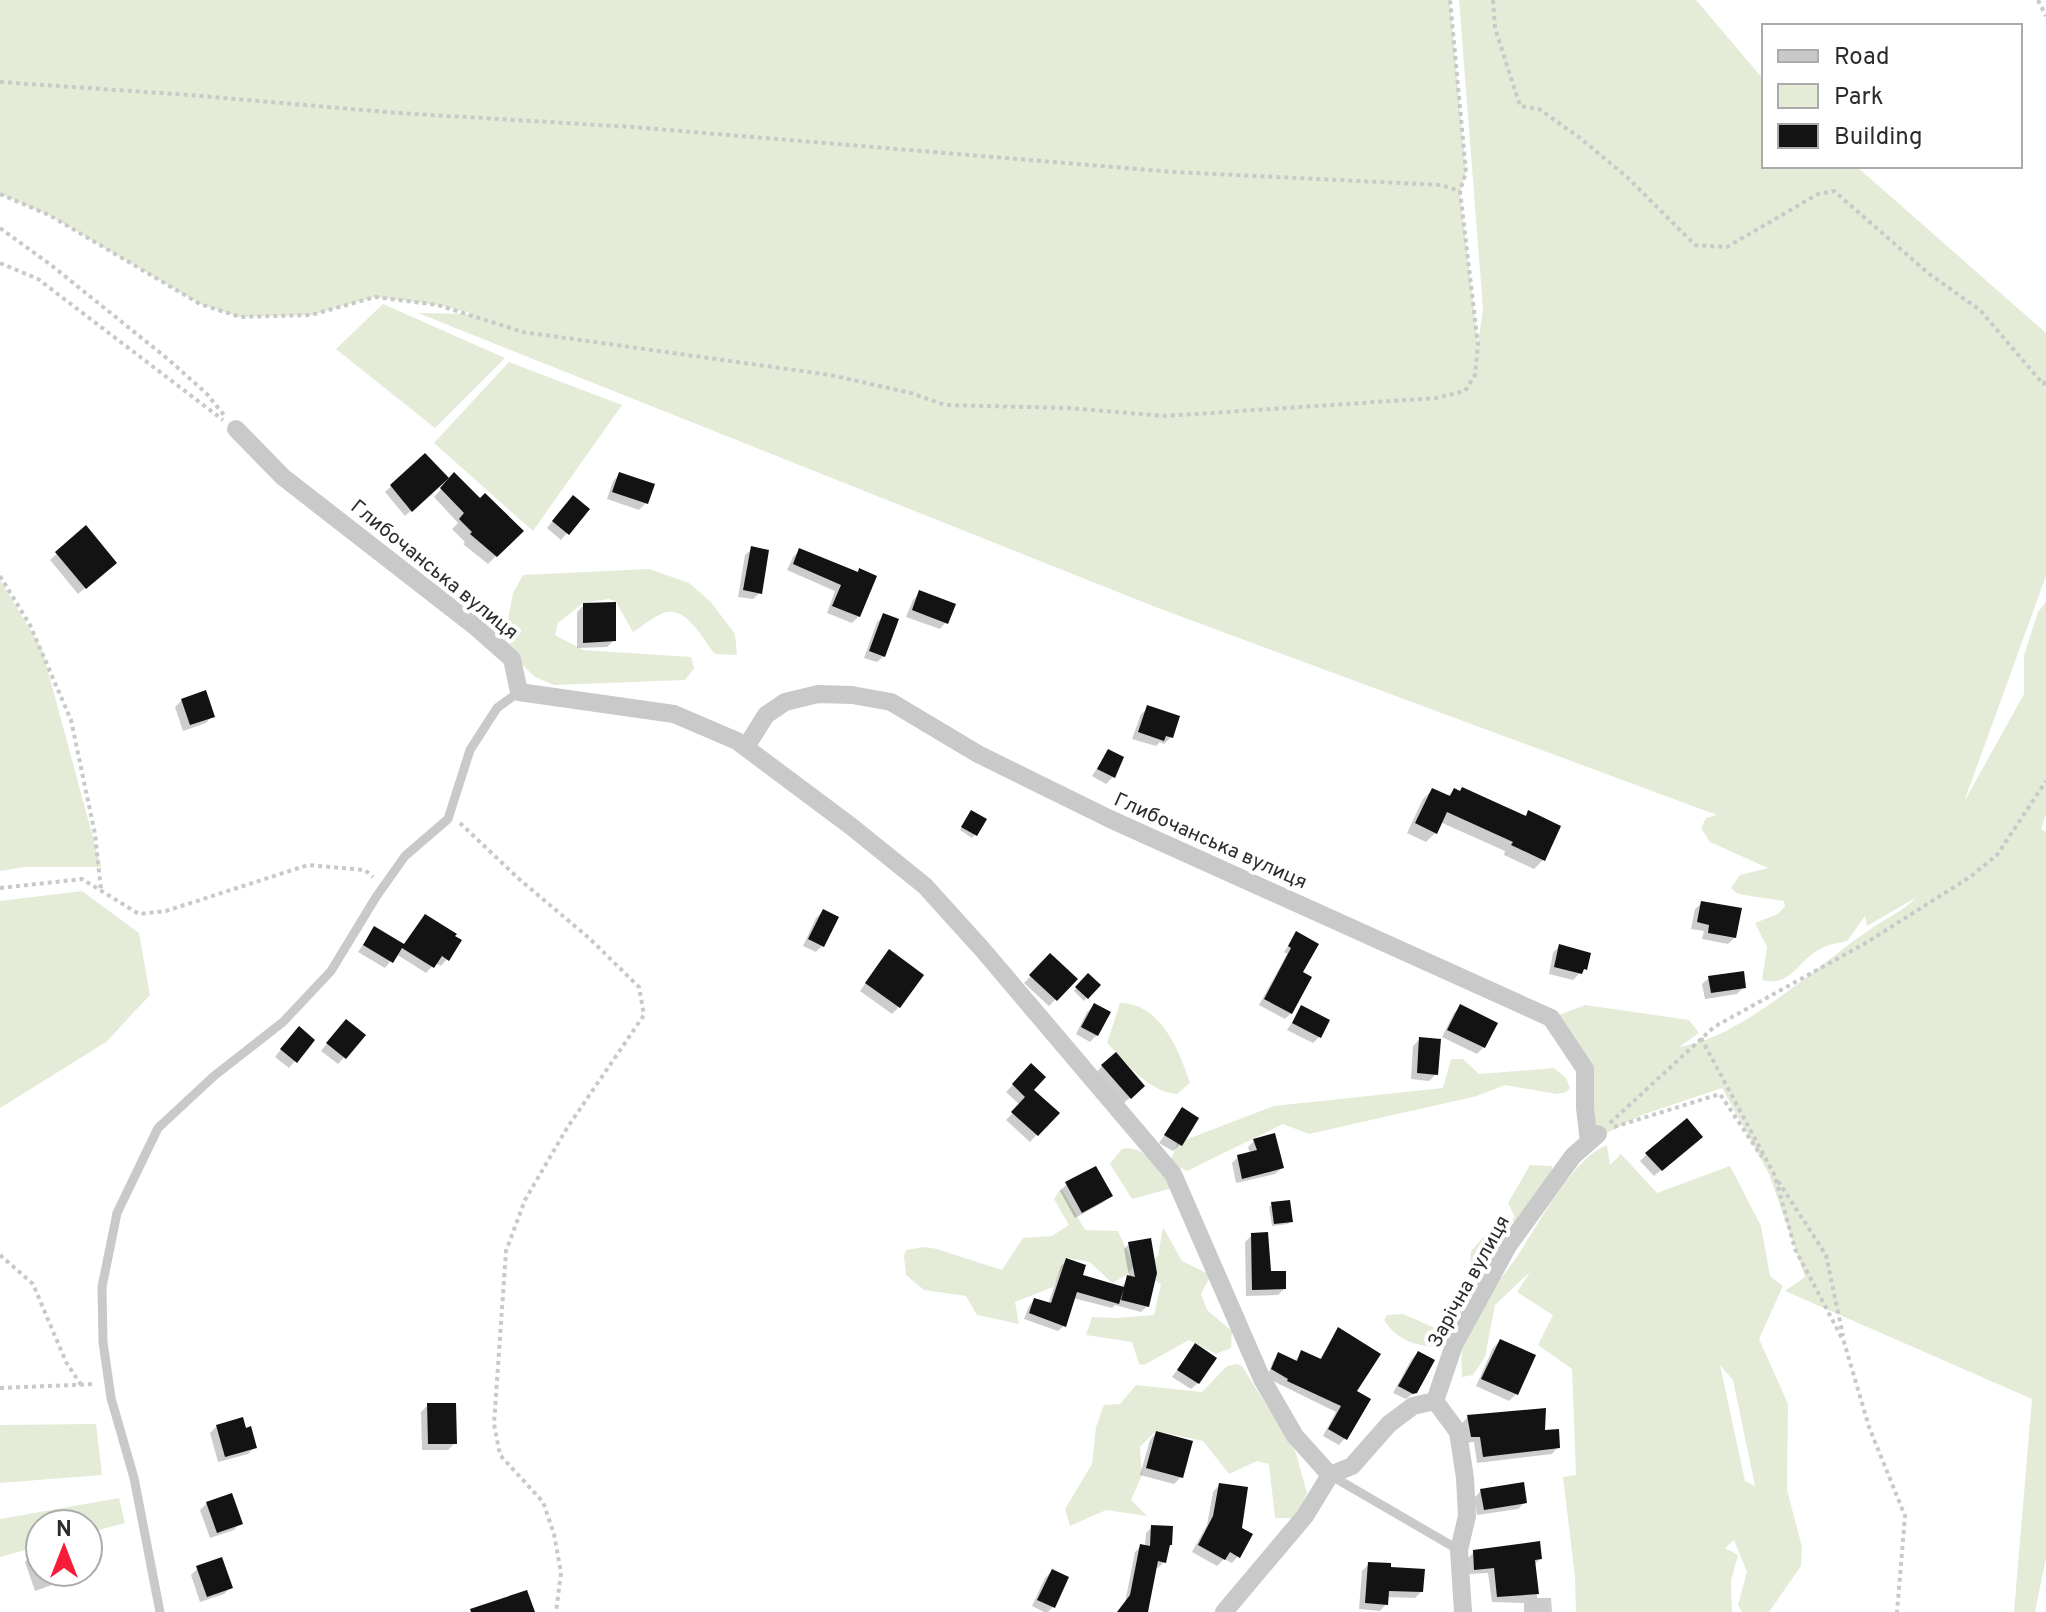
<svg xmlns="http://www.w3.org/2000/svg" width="2046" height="1612" font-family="Overpass,sans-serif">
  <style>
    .green { fill: #e4ecd8; fill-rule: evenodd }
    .shadow { fill: #0003 }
    .building { fill: #131313 }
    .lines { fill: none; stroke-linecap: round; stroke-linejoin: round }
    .path { stroke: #c9c9c9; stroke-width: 4; stroke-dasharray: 4 4; stroke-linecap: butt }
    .service { stroke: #c9c9c9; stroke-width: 9 }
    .minor { stroke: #c9c9c9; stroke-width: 18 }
    .labels { text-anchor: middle; stroke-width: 8; stroke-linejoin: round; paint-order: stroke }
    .street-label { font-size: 20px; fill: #2c2c2c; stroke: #fff }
  </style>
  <rect width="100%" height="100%" fill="#fff"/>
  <g class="green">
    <path d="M0,0H1450L1466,172L1460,192L1478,343L1483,309L1459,0H1696L1764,80V166H1856L2046,333V576L1964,802L2024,694V655L2038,612L2046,602V814L2041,829L2046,832V1558L2035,1612H2014L2032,1399L1785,1291L1805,1277L1769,1174L1722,1088L1642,1115L1589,1142L1585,1069L1551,1018L1585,1005L1689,1020L1699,1033L1679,1047C1744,1037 1817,965 1872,928C1887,918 1904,910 1917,897L1867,926L1865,916L1847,941C1839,943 1829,944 1822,948C1799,958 1792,988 1762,980L1767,947L1755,923L1778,914L1785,906L1784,901L1738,894L1731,888L1740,875L1768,868L1710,842L1701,828L1706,818L1717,815L1158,608L418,313L473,314L438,305L375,297L311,315L240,317L200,304L49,215L0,194Z"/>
    <path d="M383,304L505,358L435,428L336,349Z"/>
    <path d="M509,362L622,405L533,531L434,443Z"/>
    <path d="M649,569L689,583L710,601L735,634L737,655L715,654C704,641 688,608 667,612C656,614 643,626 633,632L616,602L609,599L583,603L558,623L555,635L583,650L691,657L694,668L685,680L554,685L535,677L503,646L513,593L523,575Z"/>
    <path d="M0,580L42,649L101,867H25L0,871Z"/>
    <path d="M82,891L139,933L150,995L106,1042L0,1108V901Z"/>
    <path d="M1120,1003C1160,1003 1179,1050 1190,1083L1177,1094C1148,1092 1126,1062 1107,1043Z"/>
    <path d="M1451,1059H1463L1479,1074L1554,1068L1566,1078L1570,1088L1566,1092L1557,1094L1505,1085L1477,1096L1309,1134L1283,1124L1187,1171L1170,1163L1177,1143L1274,1106L1443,1088Z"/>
    <path d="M1607,1145L1610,1165L1621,1154L1657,1193L1730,1166L1761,1226L1770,1276L1783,1286L1759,1339L1788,1404L1787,1490L1802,1547L1801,1566L1769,1612H1742L1738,1605L1747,1572L1734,1540L1725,1548L1738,1555L1731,1581L1732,1612H1576L1575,1577L1563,1477L1576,1475L1572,1369L1538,1345L1553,1315L1517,1292L1530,1272L1495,1305L1485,1357L1473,1375L1462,1377C1462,1366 1460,1351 1464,1341C1475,1309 1497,1285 1516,1258C1535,1230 1575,1155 1607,1145ZM1720,1365L1733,1380L1755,1486L1745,1481Z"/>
    <path d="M1128,1148L1138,1150L1173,1174V1185L1169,1189L1132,1199L1110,1164L1122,1149Z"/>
    <path d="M1530,1165L1552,1166V1181L1454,1345C1427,1350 1399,1344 1384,1320L1387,1315L1403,1314L1435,1328L1443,1320L1469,1275L1471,1251L1495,1224L1515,1218L1508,1203Z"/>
    <path d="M1061,1188L1085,1230L1118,1231L1132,1262L1133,1267L1127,1275L1112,1283L1090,1262L1067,1258L1053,1287L1015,1302L1019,1324L977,1315L966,1296L924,1290L906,1275L904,1256L906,1250L925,1247L937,1249L1002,1270L1023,1238L1052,1236L1069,1225L1054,1199Z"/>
    <path d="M1163,1227L1182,1261L1211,1275L1201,1294L1207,1310L1232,1331L1231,1348L1216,1354L1189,1340L1144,1365L1139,1364L1132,1342L1086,1335L1092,1317L1116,1318L1154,1315L1161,1284L1138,1270L1158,1256Z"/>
    <path d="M1237,1364L1242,1366L1296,1453L1307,1493L1297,1518H1275L1269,1464L1257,1461L1229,1474L1203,1441L1156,1431L1140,1447L1142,1475L1131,1500L1147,1516L1106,1510L1070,1526L1065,1509L1092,1464L1096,1427L1104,1405L1120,1404L1136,1385L1202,1392L1227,1366Z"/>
    <path d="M96,1424L102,1475L0,1483V1425Z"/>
    <path d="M119,1498L125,1523L88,1533V1524H40V1546L0,1557V1519Z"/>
  </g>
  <g class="shadow">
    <path d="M425,455L446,478L405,516L385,492Z"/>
    <path d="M620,474L646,503L639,510L607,499L613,481Z"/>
    <path d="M449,480L521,531L488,564L463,544L465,542L452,529L458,523L434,497Z"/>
    <path d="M566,504L567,533L561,540L547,528Z"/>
    <path d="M85,528L108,569L78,594L50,560Z"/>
    <path d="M752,549L760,593L753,599L738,597L745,555Z"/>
    <path d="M799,551L857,574L859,616L852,623L827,613L835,591L787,570L793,557Z"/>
    <path d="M920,593L946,622L940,629L906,617L913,600Z"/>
    <path d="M584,605L614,640L607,647L577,648V612Z"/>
    <path d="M883,616L884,656L877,662L864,658L877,622Z"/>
    <path d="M182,700L212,716L206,723L183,731L175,707Z"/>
    <path d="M1148,708L1171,737L1164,744L1160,742L1156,746L1132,739L1141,714Z"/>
    <path d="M1108,751L1121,758L1113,777L1106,784L1092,776Z"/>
    <path d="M1432,790L1447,797L1454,790L1524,817L1529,813L1543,860L1534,869L1504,855L1505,851L1440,822L1435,833L1426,842L1407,833L1423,799Z"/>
    <path d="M968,815L975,835L972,838L960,830Z"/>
    <path d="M1702,903L1735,937L1728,944L1702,939L1704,931L1691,929L1695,909Z"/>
    <path d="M823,911V945L816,952L803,946L816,918Z"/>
    <path d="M425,916L447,959L441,966L435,963L426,973L396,954L385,968L358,952L375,928L403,945Z"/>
    <path d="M1297,933L1291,1013L1285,1019L1259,1005L1287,954L1284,952Z"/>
    <path d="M1559,946L1585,968L1573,980L1549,974L1553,953Z"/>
    <path d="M1050,956L1075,979L1049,1006L1024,983Z"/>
    <path d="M882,959L899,1007L892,1014L860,991Z"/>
    <path d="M1088,975L1098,985L1084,1001L1074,991Z"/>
    <path d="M1709,978L1744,987L1737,994L1705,999L1702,984Z"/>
    <path d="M1094,1006L1097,1035L1090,1042L1076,1034L1087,1012Z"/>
    <path d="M1460,1007L1484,1047L1477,1054L1442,1037L1454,1013Z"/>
    <path d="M1302,1008L1319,1037L1313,1043L1287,1030Z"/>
    <path d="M340,1028L363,1036L338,1064L321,1051Z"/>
    <path d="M292,1035L313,1040L289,1068L275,1057Z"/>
    <path d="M1420,1039L1436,1074L1429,1081L1411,1079L1413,1046Z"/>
    <path d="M1031,1066V1090L1057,1113L1030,1142L1006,1120L1020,1105L1006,1092Z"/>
    <path d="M1102,1066L1136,1092L1123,1104L1096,1073Z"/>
    <path d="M1182,1110L1180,1145L1173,1151L1159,1143Z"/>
    <path d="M1254,1141L1282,1168L1275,1174L1236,1183L1232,1163L1238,1157L1250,1154L1248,1147Z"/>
    <path d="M1694,1143L1654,1176L1640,1161L1647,1154Z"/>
    <path d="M1067,1184L1110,1195L1104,1202L1075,1218L1060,1191Z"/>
    <path d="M1272,1204L1291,1221L1288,1224L1272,1226L1269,1207Z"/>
    <path d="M1252,1235L1269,1274L1284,1289L1278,1295L1246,1296L1245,1242Z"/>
    <path d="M1129,1244L1147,1306L1141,1312L1115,1305L1112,1308L1073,1298L1064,1326L1058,1331L1024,1319L1029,1306L1034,1300L1048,1305L1061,1266L1067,1260L1080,1277L1121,1288L1129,1276L1124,1249Z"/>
    <path d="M1339,1330L1354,1392L1345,1438L1339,1445L1323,1436L1336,1412L1267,1378L1273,1361L1279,1354L1294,1362L1302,1352L1319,1360Z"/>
    <path d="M1500,1341L1533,1356L1516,1394L1509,1401L1476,1386L1493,1348Z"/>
    <path d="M1195,1346L1198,1383L1191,1389L1172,1377Z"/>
    <path d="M1418,1353L1415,1392L1406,1399L1393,1393L1411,1360Z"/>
    <path d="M428,1405L455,1443L448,1450H422L421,1412Z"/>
    <path d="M1468,1417L1543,1432L1558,1447L1552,1454L1477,1463L1474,1442L1465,1443L1461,1424Z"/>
    <path d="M217,1426L254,1448L248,1454L218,1462L210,1433Z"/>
    <path d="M1156,1433L1181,1477L1174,1484L1140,1475L1150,1440Z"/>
    <path d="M1219,1485L1238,1556L1232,1563L1224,1559L1217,1566L1192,1552L1207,1525L1213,1492Z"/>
    <path d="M1481,1491L1525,1502L1518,1509L1477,1515L1474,1498Z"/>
    <path d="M207,1503L240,1523L234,1530L210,1538L200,1510Z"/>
    <path d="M1152,1527L1164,1562L1158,1568L1155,1567L1145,1612H1118L1125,1603L1135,1552L1141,1546L1145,1547L1146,1533Z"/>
    <path d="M40,1552V1572H66L67,1575L60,1582L35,1591L25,1562L31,1555Z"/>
    <path d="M1474,1552L1540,1559L1534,1565L1537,1598H1551L1552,1612H1521H1524V1603L1492,1602L1488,1573L1469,1574L1468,1558Z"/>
    <path d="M1369,1564L1389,1569L1421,1592L1415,1598L1387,1597L1386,1604L1380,1611L1359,1609L1362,1571Z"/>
    <path d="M198,1568L231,1587L224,1594L200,1602L191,1575Z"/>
    <path d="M1052,1571L1053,1607L1048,1612H1044L1032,1606L1045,1578Z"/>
  </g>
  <g class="building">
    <path d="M425,453L449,478L412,512L390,485Z"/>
    <path d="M454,472L480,498L485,493L524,531L497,557L470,534L472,532L459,519L464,513L440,488Z"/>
    <path d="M619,472L655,484L648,504L612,492Z"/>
    <path d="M573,495L590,509L569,535L552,521Z"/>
    <path d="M86,525L117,563L86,589L55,552Z"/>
    <path d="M751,546L769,550L762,594L743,590Z"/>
    <path d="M799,548L858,572L859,568L877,576L860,617L832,606L841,585L793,564Z"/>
    <path d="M919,590L956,604L948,624L912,610Z"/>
    <path d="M616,602V641L583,643V603Z"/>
    <path d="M883,613L899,619L885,657L869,651Z"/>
    <path d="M206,690L215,717L190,725L181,699Z"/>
    <path d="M1147,705L1180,716L1173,738L1166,736L1164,741L1138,732Z"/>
    <path d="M1108,749L1124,757L1115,778L1097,769Z"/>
    <path d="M1462,787L1526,816L1528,810L1561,826L1545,861L1511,845L1513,842L1447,812L1437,834L1415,823L1432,788L1450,796L1454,788L1460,791Z"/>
    <path d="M971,810L987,819L977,836L961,827Z"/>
    <path d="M1701,901L1742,908L1736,938L1708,933L1709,925L1697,922Z"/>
    <path d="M823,909L839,917L824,947L808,939Z"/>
    <path d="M425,914L457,934L455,936L462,940L449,961L442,956L434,968L402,948L393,963L363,945L374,926L404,944Z"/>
    <path d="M1296,931L1319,944L1303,972L1312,977L1292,1014L1264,999L1291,948L1288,946Z"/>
    <path d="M1559,944L1591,953L1587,970L1584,969L1582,974L1554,967Z"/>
    <path d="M889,949L924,975L900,1008L865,983Z"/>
    <path d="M1050,953L1078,979L1057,1001L1029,975Z"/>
    <path d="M1744,971L1746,988L1711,993L1708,976Z"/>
    <path d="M1088,973L1101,985L1088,999L1075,987Z"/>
    <path d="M1094,1003L1111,1012L1098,1036L1081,1027Z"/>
    <path d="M1460,1004L1498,1023L1485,1048L1447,1030Z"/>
    <path d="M1301,1005L1330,1020L1321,1038L1292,1023Z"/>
    <path d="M346,1019L366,1035L346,1059L326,1043Z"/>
    <path d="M299,1026L315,1040L297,1063L280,1049Z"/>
    <path d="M1419,1037L1441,1039L1438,1075L1417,1073Z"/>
    <path d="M1116,1052L1145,1086L1131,1099L1101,1065Z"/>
    <path d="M1031,1063L1046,1077L1034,1090L1060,1113L1038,1136L1011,1112L1025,1097L1012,1084Z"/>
    <path d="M1182,1107L1199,1118L1182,1146L1164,1135Z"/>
    <path d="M1687,1118L1703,1137L1662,1171L1645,1153Z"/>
    <path d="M1275,1133L1284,1168L1242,1179L1237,1155L1257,1150L1253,1139Z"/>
    <path d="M1096,1166L1113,1196L1082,1213L1065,1182Z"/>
    <path d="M1290,1200L1293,1222L1274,1224L1271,1202Z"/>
    <path d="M1268,1232L1271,1271H1286V1289L1252,1290L1251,1233Z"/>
    <path d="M1151,1238L1157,1273L1149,1307L1121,1300L1124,1289L1119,1304L1077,1292L1066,1327L1029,1313L1034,1298L1051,1303L1066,1258L1086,1265L1083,1275L1124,1287L1127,1275L1135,1277L1128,1242Z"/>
    <path d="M1338,1327L1381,1354L1357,1391L1371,1399L1347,1440L1328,1429L1341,1406L1287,1381L1288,1379L1271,1369L1278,1352L1297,1361L1301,1350L1321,1359Z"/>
    <path d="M1500,1339L1536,1355L1518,1395L1481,1379Z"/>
    <path d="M1195,1343L1217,1358L1199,1384L1177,1370Z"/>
    <path d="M1418,1351L1435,1360L1417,1393L1413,1394L1398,1386Z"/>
    <path d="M427,1403H456L457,1444H428Z"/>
    <path d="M1546,1408L1545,1430L1559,1429L1560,1448L1483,1457L1480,1437H1471L1467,1415Z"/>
    <path d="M243,1417L246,1428L251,1426L257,1448L225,1457L216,1425Z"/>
    <path d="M1156,1431L1193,1441L1183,1478L1146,1468Z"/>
    <path d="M1524,1482L1527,1503L1484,1510L1480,1489Z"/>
    <path d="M1219,1483L1248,1487L1242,1528L1253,1534L1240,1558L1230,1552L1225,1560L1198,1545L1213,1516Z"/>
    <path d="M232,1493L243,1524L217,1533L206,1502Z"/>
    <path d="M1151,1525L1173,1526L1172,1545H1170L1166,1563L1158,1561L1148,1612H1117L1130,1595L1140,1544L1150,1546Z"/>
    <path d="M1540,1541L1542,1559L1535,1560L1539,1594L1497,1597L1494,1568L1474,1570L1473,1550Z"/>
    <path d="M222,1557L233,1588L207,1597L196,1566Z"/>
    <path d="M1368,1562L1391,1563V1567L1425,1569L1423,1592L1389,1591L1388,1605L1365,1603Z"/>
    <path d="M1052,1569L1069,1577L1055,1608L1037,1600Z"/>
    <path d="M527,1590L535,1612H471L470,1609Z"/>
  </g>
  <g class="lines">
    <g class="path">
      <path d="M1493,0L1495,28L1520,106L1539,109L1580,138L1627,177L1695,245L1727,247L1818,194L1834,191L1928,273L1980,310L2043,384L2046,382"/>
      <path d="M2038,0L2046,16"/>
      <path d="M0,82L189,95L398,113L633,127L1174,172L1441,185L1460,191"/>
      <path d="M0,194L49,215L200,304L240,317L311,315L375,297L438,305L523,332L830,375L911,393L945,405L1068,408L1165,416L1436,398L1465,391L1475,375L1478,345L1460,191L1466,172L1450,0"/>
      <path d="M0,228L51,265L169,360L206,393L224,415"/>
      <path d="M0,263L38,279L223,420"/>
      <path d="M0,576L30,625L71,720L95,834L101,890"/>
      <path d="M460,823L519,879L589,938L639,987L644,1015L567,1128L525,1200L506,1251L494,1424L500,1455L543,1502L554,1534L561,1573L556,1612"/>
      <path d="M0,888L82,879L139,914L166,911L308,865L365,870L373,877"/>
      <path d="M1701,1038L1775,1176L1795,1249L1844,1342L1869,1427L1905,1516L1897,1612"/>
      <path d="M1610,1123L1714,1027L1864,944L1970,877L1997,855L2046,781"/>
      <path d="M1614,1127L1720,1094L1762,1157"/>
      <path d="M1778,1181L1826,1255L1843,1336"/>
      <path d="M0,1255L33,1284L66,1362L81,1385"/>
      <path d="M0,1388L95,1384"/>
    </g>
    <g class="service">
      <path d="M1330,1475L1459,1550"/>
      <path d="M160,1612L134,1478L111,1398L103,1342L102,1287L117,1213L158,1128L214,1076L283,1022L331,971L376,897L405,856L448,819L470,750L497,708L519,692"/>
    </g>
    <g class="minor">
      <path d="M236,429L283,477L477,628L512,659L519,692L674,714L737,741L852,827L925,886L982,949L1173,1174L1262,1379L1295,1436L1330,1475"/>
      <path d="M746,747L766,715L785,702L818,694L852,695L891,702L978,754L1110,819L1551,1018L1585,1069V1108L1589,1142"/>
      <path d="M1224,1612L1305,1516L1330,1475L1352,1466L1389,1424L1413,1406L1435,1401"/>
      <path d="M1463,1612L1459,1550L1467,1516L1465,1478L1458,1432L1435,1401L1454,1345L1508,1246L1573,1156L1598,1134"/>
    </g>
  </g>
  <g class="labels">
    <g class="street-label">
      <text transform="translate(435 569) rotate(39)" y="7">Глибочанська вулиця</text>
      <text transform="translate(1211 840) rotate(24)" y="7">Глибочанська вулиця</text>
      <text transform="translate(1468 1281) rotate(-61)" y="7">Зарічна вулиця</text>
    </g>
  </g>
  <rect x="1762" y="24" width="260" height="144" fill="#ffffff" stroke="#ababab" stroke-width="2"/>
  <rect x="1778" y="50" width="40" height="12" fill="#c9c9c9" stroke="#ababab" stroke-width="2"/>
  <text x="1834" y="64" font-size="24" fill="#2c2c2c">Road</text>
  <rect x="1778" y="84" width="40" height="24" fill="#e4ecd8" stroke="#ababab" stroke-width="2"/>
  <text x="1834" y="104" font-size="24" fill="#2c2c2c">Park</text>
  <rect x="1778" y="124" width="40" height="24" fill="#131313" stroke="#ababab" stroke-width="2"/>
  <text x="1834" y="144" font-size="24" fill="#2c2c2c">Building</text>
  <g transform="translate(64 1548)"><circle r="38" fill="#ffffff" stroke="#ababab" stroke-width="2"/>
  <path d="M0-6L14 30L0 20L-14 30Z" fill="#f61b38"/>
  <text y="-12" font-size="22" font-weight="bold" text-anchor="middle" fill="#2c2c2c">N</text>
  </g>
</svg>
